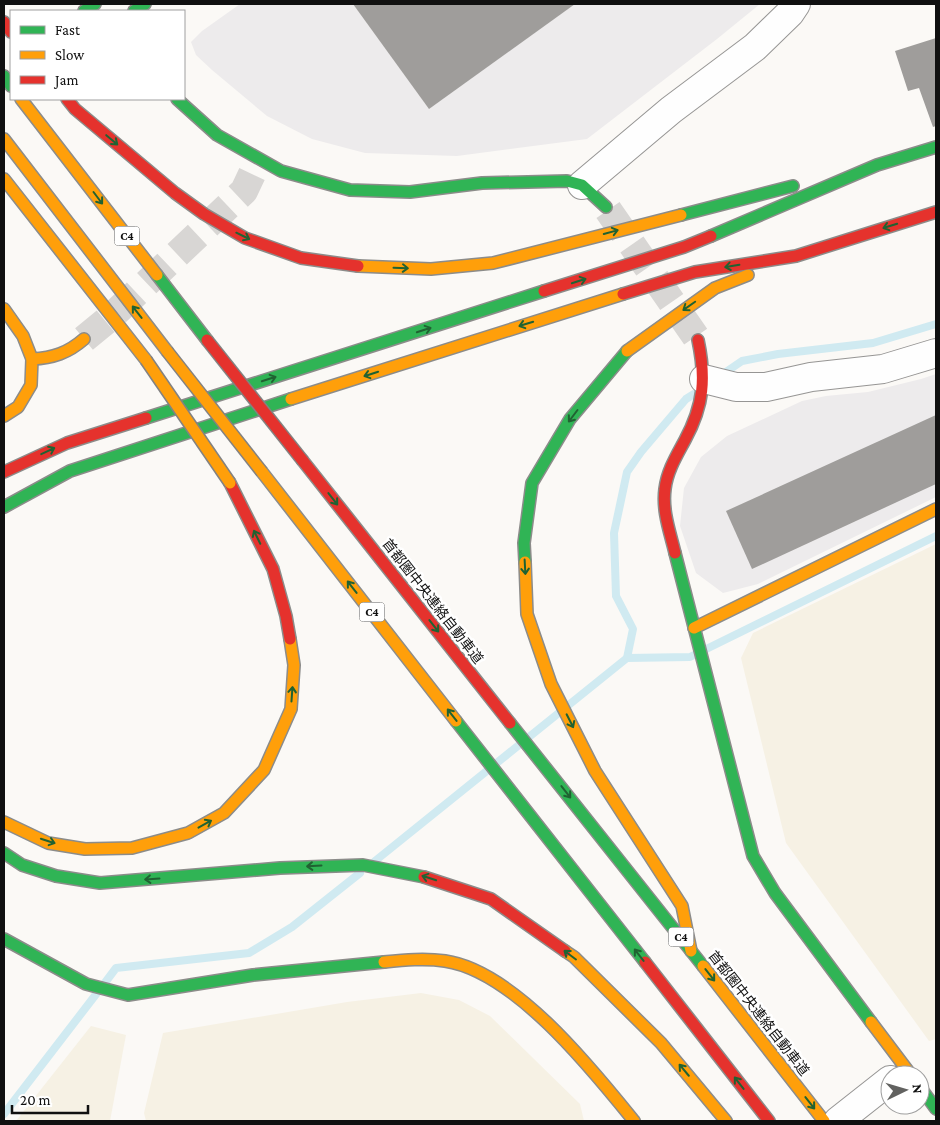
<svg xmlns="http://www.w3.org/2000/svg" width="940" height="1125" font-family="'Crimson Pro','Noto Sans JP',serif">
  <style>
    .industrial { fill: #edebec }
    .farmland { fill: #f6f1e4 }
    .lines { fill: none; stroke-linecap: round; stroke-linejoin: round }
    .stream { stroke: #d0eaf1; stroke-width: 8 }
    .building { fill: #9f9d9b }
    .secondary-tunnel { stroke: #d8d6d4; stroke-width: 28; stroke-dasharray: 28 14; stroke-linecap: butt }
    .street-casing { stroke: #969594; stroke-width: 30 }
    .fast-casing { stroke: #8c8c8a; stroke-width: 14 }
    .slow-casing { stroke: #8c8c8a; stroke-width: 14 }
    .jam-casing { stroke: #8c8c8a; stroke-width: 14 }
    .street { stroke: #fefefe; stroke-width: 28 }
    .fast { stroke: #30b455; stroke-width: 11 }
    .slow { stroke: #ff9f0a; stroke-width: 11 }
    .jam { stroke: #e5322d; stroke-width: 11 }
    .slow-bridge-casing { stroke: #838281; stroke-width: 14; stroke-linecap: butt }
    .jam-bridge-casing { stroke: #838281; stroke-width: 14; stroke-linecap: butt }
    .slow-bridge { stroke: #ff9f0a; stroke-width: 11 }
    .jam-bridge { stroke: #e5322d; stroke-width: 11 }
    .oneway { stroke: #206232 }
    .labels { text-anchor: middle; stroke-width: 5; stroke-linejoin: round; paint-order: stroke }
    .shield { fill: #fff; stroke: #585858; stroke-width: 1 }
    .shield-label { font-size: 12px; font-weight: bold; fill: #101010 }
    .street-label { font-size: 14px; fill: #101010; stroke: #fff }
  </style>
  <rect width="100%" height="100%" fill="#fbf9f6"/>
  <g class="industrial">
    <path d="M240,4H760L717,39L587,139L457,156L365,153L312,139L267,116L212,70L196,55L191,42L202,31Z"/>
    <path d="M936,374V497L758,584L723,593L696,573L680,526L684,488L701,457L727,436L802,401L826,396L868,392L921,379Z"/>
  </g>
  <g class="farmland">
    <path d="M936,544V1039L929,1041L786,843L741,658L753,633Z"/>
    <path d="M421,993L459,1000L490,1016L580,1104L584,1121H146L144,1113L163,1033L347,1002Z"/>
    <path d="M91,1026L126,1035L110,1121H16Z"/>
  </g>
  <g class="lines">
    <g class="stream">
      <path d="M720,376L742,361L778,354L873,343L936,324"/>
      <path d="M627,658L633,629L616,596L614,533L627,472L641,452L686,399L694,394"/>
      <path d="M375,861L627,658L690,657L936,536"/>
      <path d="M104,984L116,968L249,953L292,927L360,873"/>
      <path d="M4,1114L97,993"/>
    </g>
  </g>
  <g class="building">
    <path d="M353,4H575L429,109Z"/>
    <path d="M936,38V126L933,127L919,88L908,91L895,51Z"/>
    <path d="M936,415V484L752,569L726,511Z"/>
  </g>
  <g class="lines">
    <g class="secondary-tunnel">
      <path d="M608,210L698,340"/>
      <path d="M84,339L112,316L244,191L252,174"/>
    </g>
    <g class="street-casing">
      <g id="street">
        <path d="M582,185L671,110L755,47L790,13L796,4"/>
        <path d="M704,379L736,387H766L811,377L883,369L936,353"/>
        <path d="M838,1121L890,1080"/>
      </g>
    </g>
    <g class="fast-casing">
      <g id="fast">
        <path d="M84,11L95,4"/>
        <path d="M134,11L145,4"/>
        <path d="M4,76L11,86"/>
        <path d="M177,99L217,135L281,171L350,190L410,192L482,183L567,181L582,185L606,207"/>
        <path d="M681,215L793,186"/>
        <path d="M711,236L877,165L936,147"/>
        <path d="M157,275L207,340"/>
        <path d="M146,418L544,291"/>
        <path d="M4,507L70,471L291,399"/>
        <path d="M675,553L753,856L775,893L871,1022"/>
        <path d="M525,562L524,543L532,483L570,419L627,351"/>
        <path d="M456,721L645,962"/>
        <path d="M510,723L703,966"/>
        <path d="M4,853L22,865L56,876L100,883L280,868L363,865L424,877"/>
        <path d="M4,939L86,984L128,995L253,975L384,962"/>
        <path d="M920,1087L936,1109"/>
      </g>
    </g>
    <g class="slow-casing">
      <g id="slow">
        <path d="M21,99L157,275"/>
        <path d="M4,139L167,351"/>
        <path d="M4,179L146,360"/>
        <path d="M358,266L431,269L493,263L681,215"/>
        <path d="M4,309L23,336L32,359L31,385L18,407L4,416"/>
        <path d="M627,351L715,288L748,275"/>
        <path d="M32,359C53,358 68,353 84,339"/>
        <path d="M291,399L623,294"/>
        <path d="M262,472L456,721"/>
        <path d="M525,562L527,614L551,684L595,771L682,906L691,951"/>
        <path d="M694,628L936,509"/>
        <path d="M4,822L48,843L85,849L132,848L188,833L224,813L264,770L291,709L294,665L290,639"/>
        <path d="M565,951L574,957L661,1043L726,1121"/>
        <path d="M384,962C404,960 425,958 445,961C514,971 592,1069 634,1121"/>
        <path d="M703,966L824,1121"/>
        <path d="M871,1022L911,1075"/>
      </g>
    </g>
    <g class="jam-casing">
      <g id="jam">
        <path d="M4,22L11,32"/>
        <path d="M67,99L75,109L175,193L204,214L245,238L301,258L358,266"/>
        <path d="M544,291L684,247L711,236"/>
        <path d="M623,294L695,272L796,256L936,212"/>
        <path d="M303,461L510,723"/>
        <path d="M4,472L67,443L146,418"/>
        <path d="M230,483L273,569L286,616L290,639"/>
        <path d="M675,553C670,532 662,511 665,489C667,471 677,455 685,440C704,405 706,378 698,340"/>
        <path d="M424,877L491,899L565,951"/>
        <path d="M645,962L769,1121"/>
      </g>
    </g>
    <use href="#street" class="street"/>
    <use href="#fast" class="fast"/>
    <use href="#slow" class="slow"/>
    <use href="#jam" class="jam"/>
    <g class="slow-bridge-casing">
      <g id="slow-bridge">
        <path d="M167,351L262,472"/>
        <path d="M146,360L230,483"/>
      </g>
    </g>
    <g class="jam-bridge-casing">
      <path id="jam-bridge" d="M207,340L303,461"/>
    </g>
    <use href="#slow-bridge" class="slow-bridge"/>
    <use href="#jam-bridge" class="jam-bridge"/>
  </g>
  <defs><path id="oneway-shaft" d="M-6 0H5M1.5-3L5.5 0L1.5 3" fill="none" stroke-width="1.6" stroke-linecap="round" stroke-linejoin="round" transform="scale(1.25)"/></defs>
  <g class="oneway">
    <use href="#oneway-shaft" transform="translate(112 140) rotate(40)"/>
    <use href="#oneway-shaft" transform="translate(98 198) rotate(53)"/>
    <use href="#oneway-shaft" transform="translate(890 226) rotate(163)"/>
    <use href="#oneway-shaft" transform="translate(611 232) rotate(-15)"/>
    <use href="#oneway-shaft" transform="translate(243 236) rotate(26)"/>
    <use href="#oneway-shaft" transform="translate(732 266) rotate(171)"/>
    <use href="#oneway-shaft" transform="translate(401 268) rotate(2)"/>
    <use href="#oneway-shaft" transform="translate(579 281) rotate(-18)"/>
    <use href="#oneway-shaft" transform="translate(689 306) rotate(145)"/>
    <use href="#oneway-shaft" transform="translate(137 312) rotate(-128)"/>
    <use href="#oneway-shaft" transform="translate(526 324) rotate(163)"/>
    <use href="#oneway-shaft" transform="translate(424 330) rotate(-18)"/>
    <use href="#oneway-shaft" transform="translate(371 374) rotate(162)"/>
    <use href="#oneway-shaft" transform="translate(269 379) rotate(-18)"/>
    <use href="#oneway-shaft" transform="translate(573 416) rotate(127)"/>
    <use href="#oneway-shaft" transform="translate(48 451) rotate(-25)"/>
    <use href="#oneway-shaft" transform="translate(333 499) rotate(52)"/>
    <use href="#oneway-shaft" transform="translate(257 537) rotate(-116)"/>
    <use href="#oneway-shaft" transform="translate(525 567) rotate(87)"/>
    <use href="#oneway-shaft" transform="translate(352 587) rotate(-128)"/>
    <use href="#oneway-shaft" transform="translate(434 626) rotate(52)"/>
    <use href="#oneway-shaft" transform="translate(292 694) rotate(-86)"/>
    <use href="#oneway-shaft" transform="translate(452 715) rotate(-128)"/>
    <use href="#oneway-shaft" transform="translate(570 721) rotate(63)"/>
    <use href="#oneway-shaft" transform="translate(566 792) rotate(52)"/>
    <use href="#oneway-shaft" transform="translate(205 824) rotate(-29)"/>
    <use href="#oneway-shaft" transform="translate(48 841) rotate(18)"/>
    <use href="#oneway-shaft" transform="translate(314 866) rotate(177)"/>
    <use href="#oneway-shaft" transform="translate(429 878) rotate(-162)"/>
    <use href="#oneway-shaft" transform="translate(152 879) rotate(176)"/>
    <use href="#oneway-shaft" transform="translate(570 955) rotate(-143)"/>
    <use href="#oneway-shaft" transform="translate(639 955) rotate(-128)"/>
    <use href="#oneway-shaft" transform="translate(710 975) rotate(52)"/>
    <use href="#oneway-shaft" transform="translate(684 1070) rotate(-130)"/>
    <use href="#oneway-shaft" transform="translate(739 1083) rotate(-128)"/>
    <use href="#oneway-shaft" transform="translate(810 1103) rotate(52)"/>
  </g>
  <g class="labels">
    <g class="shield">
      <rect x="114.5" y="226.5" width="25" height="19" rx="4"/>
      <rect x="359.5" y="602.5" width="25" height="19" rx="4"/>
      <rect x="668.5" y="927.5" width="25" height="19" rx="4"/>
    </g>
    <g class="shield-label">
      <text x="127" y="240">C4</text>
      <text x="372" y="616">C4</text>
      <text x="681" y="941">C4</text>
    </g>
    <g class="street-label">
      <text transform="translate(433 601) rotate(52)" y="5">首都圏中央連絡自動車道</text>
      <text transform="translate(759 1013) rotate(52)" y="5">首都圏中央連絡自動車道</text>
    </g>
  </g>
  <rect width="940" height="1125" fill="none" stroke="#101010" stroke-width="10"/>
  <rect x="10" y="10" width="175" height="90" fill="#ffffff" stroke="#9f9f9f"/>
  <rect x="20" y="26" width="25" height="8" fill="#30b455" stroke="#9f9f9f"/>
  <text x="55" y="35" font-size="15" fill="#101010">Fast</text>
  <rect x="20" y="51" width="25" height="8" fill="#ff9f0a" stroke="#9f9f9f"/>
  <text x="55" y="60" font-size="15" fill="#101010">Slow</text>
  <rect x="20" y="76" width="25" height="8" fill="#e5322d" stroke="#9f9f9f"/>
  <text x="55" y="85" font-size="15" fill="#101010">Jam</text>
  <g transform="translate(905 1090) rotate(85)"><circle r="24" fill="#ffffff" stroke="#9f9f9f"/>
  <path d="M0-4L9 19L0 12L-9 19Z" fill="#626260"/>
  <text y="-8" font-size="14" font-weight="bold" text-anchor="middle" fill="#101010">N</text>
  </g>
  <path d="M12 1105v8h76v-8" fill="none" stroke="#101010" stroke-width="2.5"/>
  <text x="20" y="1105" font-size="15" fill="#101010" stroke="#ffffff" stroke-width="4" paint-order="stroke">20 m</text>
</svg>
